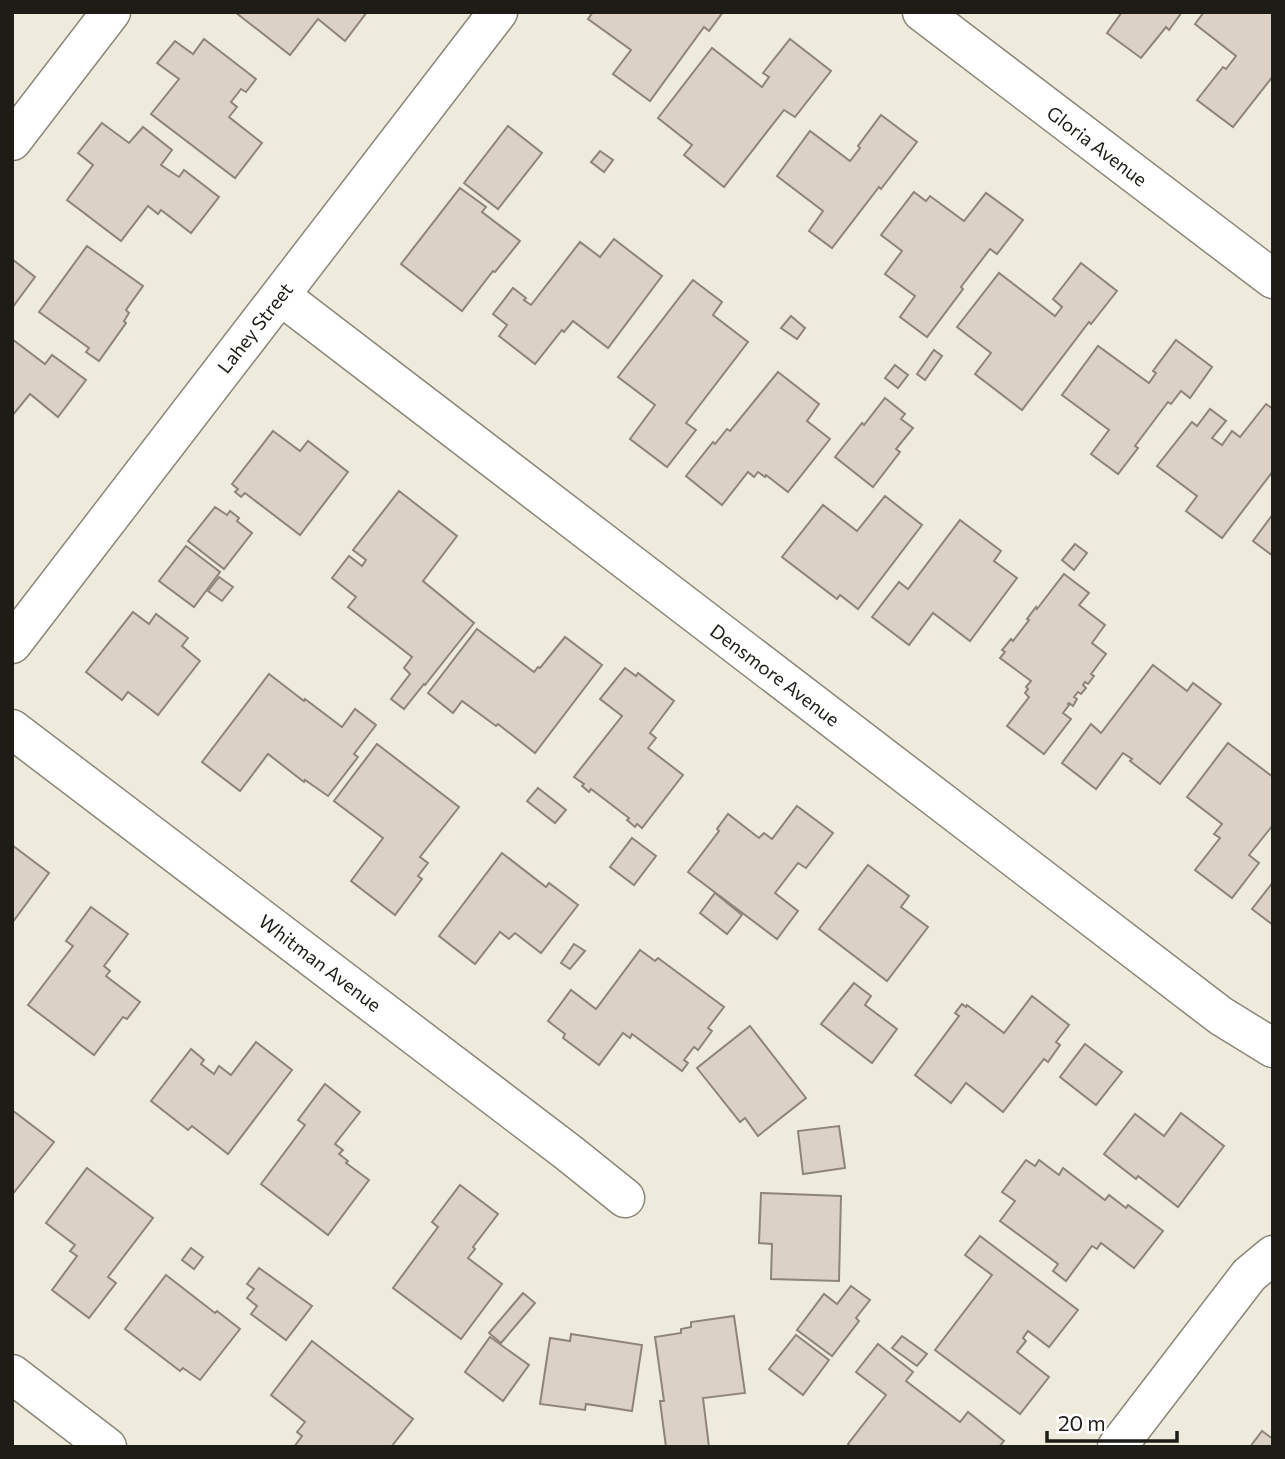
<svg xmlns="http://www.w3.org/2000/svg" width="1285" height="1459" font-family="Commissioner,sans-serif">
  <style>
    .building { fill: #dcd1c5; stroke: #8e8479; stroke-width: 2 }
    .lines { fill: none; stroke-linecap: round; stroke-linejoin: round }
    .minor-casing { stroke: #8a8779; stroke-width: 41 }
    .minor { stroke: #fff; stroke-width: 38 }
    .labels { text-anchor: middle; stroke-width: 5; stroke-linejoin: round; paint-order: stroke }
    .street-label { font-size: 19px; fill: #1d1c17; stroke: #fff }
  </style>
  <rect width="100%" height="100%" fill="#eeebdc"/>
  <g class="building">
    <path d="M235,12H367L345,41L318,19L290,55Z"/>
    <path d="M593,12H723L709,31L704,27L650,101L613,74L631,50L588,19Z"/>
    <path d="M1122,12H1182L1169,30L1166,27L1141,58L1107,33Z"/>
    <path d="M1204,12H1270L1273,14V76L1233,127L1197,100L1223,67L1226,69L1236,56L1195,24Z"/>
    <path d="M204,39L256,79L246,92L241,89L231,102L237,107L229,117L262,143L235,178L151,114L179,79L157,63L175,41L193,54Z"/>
    <path d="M790,39L831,71L795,117L784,110L724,187L684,155L692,145L658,118L712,48L762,87L769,77L763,73Z"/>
    <path d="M881,115L917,142L881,189L879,187L832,248L809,231L823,211L777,176L810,131L850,161L860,148L858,146Z"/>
    <path d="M102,123L129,143L143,127L172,150L161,165L179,177L184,170L219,197L191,233L161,210L158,214L148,206L121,241L67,200L93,165L78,153Z"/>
    <path d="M508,126L542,153L498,209L464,183Z"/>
    <path d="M600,151L613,160L604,172L591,162Z"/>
    <path d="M460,188L486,207L482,212L520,241L495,272L493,271L462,311L401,264Z"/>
    <path d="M914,192L926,201L930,196L964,221L986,193L1023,220L997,254L990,249L961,287L963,289L927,337L900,317L915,296L885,274L902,251L881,235Z"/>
    <path d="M614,239L662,276L608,348L573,321L564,332L562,330L535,364L499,336L507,325L493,314L513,288L526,298L524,300L531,305L580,242L600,257Z"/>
    <path d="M87,246L143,286L126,310L129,313L124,321L126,323L99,361L86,352L89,348L39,312Z"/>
    <path d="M12,259L35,277L12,308Z"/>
    <path d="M1081,263L1117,291L1091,324L1089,322L1022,410L975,374L991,353L957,327L999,273L1055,316L1062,307L1053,299Z"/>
    <path d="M693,280L722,302L713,315L748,342L686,423L696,430L667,467L630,439L655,405L618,377Z"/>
    <path d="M791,316L805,328L797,339L781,328Z"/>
    <path d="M12,339L45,364L52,355L86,380L58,417L30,394L12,416Z"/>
    <path d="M1176,340L1212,367L1190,398L1181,391L1171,404L1168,402L1135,446L1138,448L1118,474L1091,454L1109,430L1062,395L1098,346L1149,383L1156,373L1153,371Z"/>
    <path d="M934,350L942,356L925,380L917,374Z"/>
    <path d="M895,365L908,375L898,388L885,378Z"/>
    <path d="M778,372L819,404L807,421L830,439L788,492L766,475L765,477L758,472L754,477L748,472L722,505L686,476L713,442L715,444L727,429L730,431Z"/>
    <path d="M885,398L905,414L901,419L913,428L896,449L900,452L873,487L835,457L862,423L864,425Z"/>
    <path d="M1266,404L1273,409V471L1222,538L1186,511L1197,496L1157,466L1192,422L1197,426L1210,409L1226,421L1212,438L1222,445L1232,431L1240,437Z"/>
    <path d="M273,431L300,451L308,441L348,472L300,535L245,493L241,497L235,492L238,489L232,484Z"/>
    <path d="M399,491L457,536L423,581L474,623L425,685L424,684L404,709L391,699L410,674L404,668L412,657L348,607L356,597L332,578L349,556L362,566L366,560L353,550Z"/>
    <path d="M885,496L922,525L858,609L840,595L837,599L782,557L823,505L857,531Z"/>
    <path d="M215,507L227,515L230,511L239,518L237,521L252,533L224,569L188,541Z"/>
    <path d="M1273,514V556L1253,541Z"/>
    <path d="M960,520L1001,551L994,561L1017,578L970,641L933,613L909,645L872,617L899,582L908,589Z"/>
    <path d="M1075,544L1087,553L1074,570L1062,560Z"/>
    <path d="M186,546L220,572L194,607L159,581Z"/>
    <path d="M1064,574L1089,593L1079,605L1105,625L1092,643L1106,654L1091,674L1094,676L1088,684L1085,682L1083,685L1086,688L1081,694L1078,692L1074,697L1077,699L1073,706L1069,703L1068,704L1069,705L1063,713L1071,719L1044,754L1007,726L1029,697L1025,693L1028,689L1026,687L1031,681L1000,658L1005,652L1002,650L1011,639L1013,641L1029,620L1027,619L1036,607L1037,609Z"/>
    <path d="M219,577L233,587L222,601L208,591Z"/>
    <path d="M133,612L149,624L156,614L188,638L182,646L200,661L158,715L128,692L122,700L86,672Z"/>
    <path d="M477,629L534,672L538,667L540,668L565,637L602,665L535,753L498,724L496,726L462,701L453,713L428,693Z"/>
    <path d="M1153,665L1187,691L1193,683L1221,704L1160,784L1130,761L1132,759L1123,753L1096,789L1062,763L1091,724L1101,733Z"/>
    <path d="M625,668L636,676L638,673L674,701L650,733L656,738L648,748L683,775L642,828L637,824L635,827L627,820L629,818L591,789L589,792L582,786L584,784L574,777L622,716L600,699Z"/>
    <path d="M269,674L304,701L305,699L342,727L355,709L376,725L354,754L358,757L328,796L305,780L304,782L268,754L240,791L202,762Z"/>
    <path d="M1228,743L1273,777V825L1249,855L1259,863L1232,898L1195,870L1220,838L1214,834L1222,824L1187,797Z"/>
    <path d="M377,744L459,807L420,857L428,863L418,876L422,879L395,915L351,881L383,838L334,801Z"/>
    <path d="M538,788L566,810L555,823L527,801Z"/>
    <path d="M797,806L833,833L806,868L798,863L775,893L798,911L777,939L688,872L719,831L717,829L728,814L759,838L764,833L772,839Z"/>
    <path d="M632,838L656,856L634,885L610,867Z"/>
    <path d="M12,845L49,873L12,923Z"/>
    <path d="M502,853L546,887L549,883L578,905L541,953L515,933L509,939L500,932L475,964L439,936Z"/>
    <path d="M868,865L909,896L901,907L928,927L887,981L819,929Z"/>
    <path d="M1273,882V925L1252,909Z"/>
    <path d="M715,893L742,915L727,934L700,913Z"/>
    <path d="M91,907L128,934L104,966L110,971L106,976L140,1002L127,1019L123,1017L94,1055L28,1005L73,946L66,941Z"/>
    <path d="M574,944L585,951L570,969L561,963Z"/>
    <path d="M640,950L655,961L658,958L724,1007L708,1028L712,1031L698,1050L694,1047L684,1060L688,1063L682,1071L632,1034L630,1038L623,1033L599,1065L563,1038L565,1034L548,1021L571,990L596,1009Z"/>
    <path d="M854,983L871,996L865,1005L897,1029L872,1063L821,1024Z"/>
    <path d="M1032,996L1069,1025L1056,1042L1060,1045L1048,1062L1044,1059L1003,1112L966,1083L951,1103L915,1075L959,1016L955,1013L962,1004L966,1007L967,1005L1004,1033Z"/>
    <path d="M750,1026L806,1098L758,1136L745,1118L740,1122L697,1068Z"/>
    <path d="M256,1042L292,1070L228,1154L192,1126L188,1130L151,1101L191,1049L204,1060L201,1064L214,1074L219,1066L231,1075Z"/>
    <path d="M1085,1044L1122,1072L1096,1105L1060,1077Z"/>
    <path d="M325,1084L360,1112L335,1144L343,1150L339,1154L348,1161L346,1163L369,1180L328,1235L261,1184L305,1125L298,1120Z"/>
    <path d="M12,1110L54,1142L12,1195Z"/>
    <path d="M1181,1113L1224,1146L1178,1207L1138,1176L1136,1179L1104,1154L1135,1114L1164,1136Z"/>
    <path d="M839,1126L845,1168L803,1174L798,1131Z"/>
    <path d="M1026,1160L1035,1166L1039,1160L1059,1175L1063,1168L1105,1200L1109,1195L1126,1208L1128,1205L1163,1231L1134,1268L1101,1243L1097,1249L1092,1246L1066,1281L1053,1271L1058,1264L1000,1221L1015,1201L1002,1192Z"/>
    <path d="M87,1168L153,1218L108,1277L116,1283L89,1318L52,1290L77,1256L70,1251L75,1245L46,1223Z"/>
    <path d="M460,1185L498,1214L473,1247L475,1249L468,1258L502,1284L461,1339L393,1288L438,1227L432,1222Z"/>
    <path d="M761,1193L841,1196L839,1281L771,1279L772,1244L759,1243Z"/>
    <path d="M980,1236L1078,1310L1049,1347L1028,1331L1023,1338L1026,1341L1017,1352L1049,1377L1020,1414L935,1350L992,1275L965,1255Z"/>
    <path d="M191,1248L203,1257L194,1269L182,1260Z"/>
    <path d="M259,1268L312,1306L286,1340L251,1314L257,1306L247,1298L254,1289L247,1284Z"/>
    <path d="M166,1275L215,1313L217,1311L240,1329L200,1380L183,1368L180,1371L125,1329Z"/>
    <path d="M851,1286L870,1300L856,1318L859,1321L832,1356L797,1330L824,1294L837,1304Z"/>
    <path d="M523,1293L535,1303L501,1343L489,1333Z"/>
    <path d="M734,1316L745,1393L703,1398L709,1447H666L660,1401H664L655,1337L681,1333V1329L691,1327V1322Z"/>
    <path d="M571,1334L642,1345L632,1411L586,1404L585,1410L540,1404L550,1338L570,1341Z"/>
    <path d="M796,1335L829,1360L803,1395L769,1369Z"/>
    <path d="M902,1336L927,1354L917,1366L892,1348Z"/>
    <path d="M490,1337L529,1365L503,1401L465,1372Z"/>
    <path d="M312,1341L413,1419L391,1447H294L302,1436L297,1432L305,1422L271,1395Z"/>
    <path d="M878,1344L913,1372L906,1381L960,1422L968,1412L1004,1441L999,1447H851L848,1444L886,1395L856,1372Z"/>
    <path d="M1262,1431L1273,1439V1447H1250Z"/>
  </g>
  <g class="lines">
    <g class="minor-casing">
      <g id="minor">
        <path d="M922,12L1273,279"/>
        <path d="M12,141L111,12"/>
        <path d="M281,296L1221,1016L1273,1048"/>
        <path d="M12,644L498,12"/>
        <path d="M12,729L569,1153L625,1198"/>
        <path d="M12,1374L107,1447"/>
        <path d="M1117,1447L1249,1275L1273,1255"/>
      </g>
    </g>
    <use href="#minor" class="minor"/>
  </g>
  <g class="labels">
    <g class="street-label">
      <text transform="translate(1097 146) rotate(37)" y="7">Gloria Avenue</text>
      <text transform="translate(255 328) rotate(-52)" y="7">Lahey Street</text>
      <text transform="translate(775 675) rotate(37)" y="7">Densmore Avenue</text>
      <text transform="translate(320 963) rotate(37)" y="7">Whitman Avenue</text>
    </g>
  </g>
  <rect width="1285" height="1459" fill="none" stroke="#1d1c17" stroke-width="28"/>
  <path d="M1047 1431v10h130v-10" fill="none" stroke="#1d1c17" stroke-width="3.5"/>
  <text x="1058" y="1431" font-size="21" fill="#1d1c17" stroke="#ffffff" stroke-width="5" paint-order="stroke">20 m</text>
</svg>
